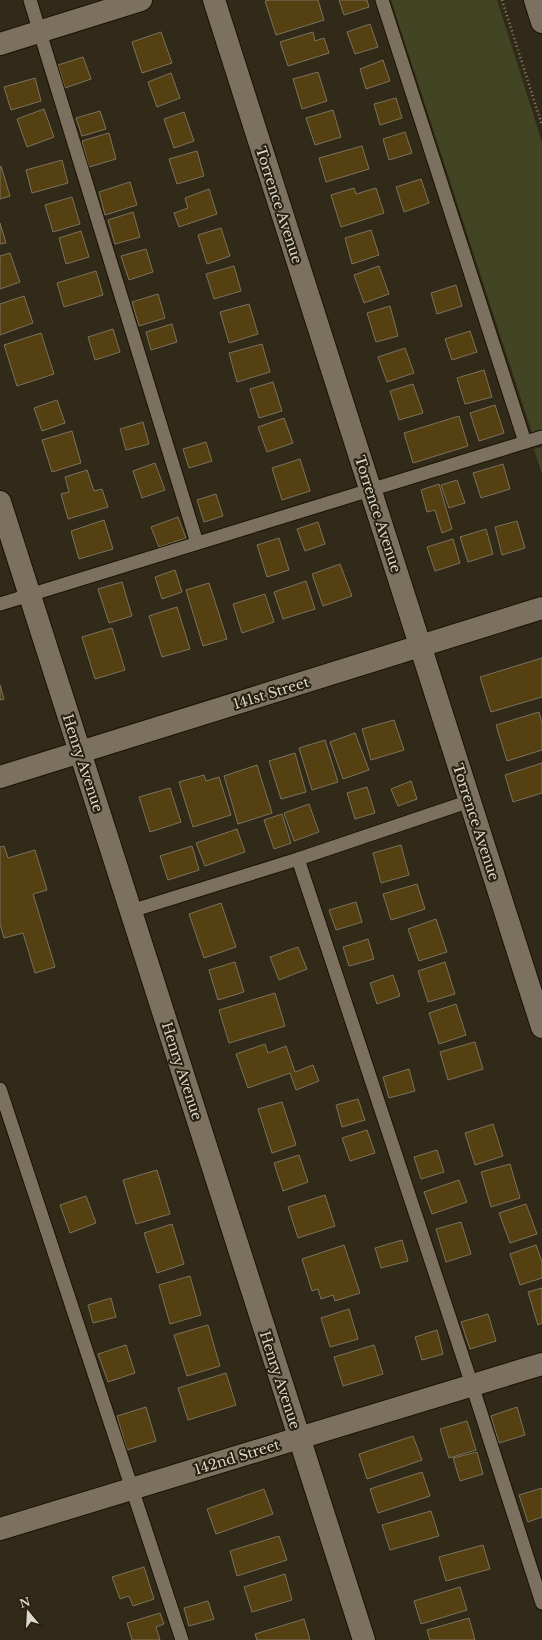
<svg xmlns="http://www.w3.org/2000/svg" width="542" height="1640" font-family="'Libre Baskerville',serif">
  <style>
    .green { fill: #424523 }
    .building { fill: #544011; stroke: #7b715e }
    .lines { fill: none; stroke-linecap: round; stroke-linejoin: round }
    .service-casing { stroke: #1a1203; stroke-width: 15 }
    .minor-casing { stroke: #1a1203; stroke-width: 24 }
    .path { stroke: #8c8577; stroke-width: 2.5; stroke-dasharray: 1 3; stroke-linecap: butt }
    .service { stroke: #7b715e; stroke-width: 13 }
    .minor { stroke: #7b715e; stroke-width: 22 }
    .labels { text-anchor: middle; stroke-width: 4; stroke-linejoin: round; paint-order: stroke }
    .street-label { font-size: 14px; fill: #ddd8cd; stroke: #28200f }
  </style>
  <rect width="100%" height="100%" fill="#322a18"/>
  <g class="green">
    <path d="M391,0H497L542,142V429L532,433Z"/>
    <path d="M542,447V474L534,449Z"/>
  </g>
  <g class="building">
    <path d="M270,0H318L324,20L276,35L265,1Z"/>
    <path d="M339,0H367L369,7L344,15Z"/>
    <path d="M370,24L378,47L355,54L347,32Z"/>
    <path d="M161,32L172,63L142,73L132,42Z"/>
    <path d="M313,32L315,41L324,38L329,53L288,66L280,42Z"/>
    <path d="M83,57L91,79L65,88L58,65Z"/>
    <path d="M383,60L390,81L366,89L360,69Z"/>
    <path d="M318,72L327,101L302,109L293,79Z"/>
    <path d="M171,73L180,98L157,107L148,82Z"/>
    <path d="M35,78L41,101L11,110L4,87Z"/>
    <path d="M396,98L402,118L380,125L374,104Z"/>
    <path d="M44,109L54,137L27,147L17,119Z"/>
    <path d="M333,110L341,137L315,145L306,118Z"/>
    <path d="M100,111L106,129L82,136L76,118Z"/>
    <path d="M184,112L194,141L174,148L164,119Z"/>
    <path d="M405,132L412,153L389,160L383,139Z"/>
    <path d="M109,133L116,159L89,167L82,141Z"/>
    <path d="M362,146L369,169L326,182L319,158Z"/>
    <path d="M197,151L204,176L177,184L169,159Z"/>
    <path d="M62,160L68,183L32,193L26,170Z"/>
    <path d="M1,166L10,196L0,199V167Z"/>
    <path d="M421,179L429,203L404,212L396,187Z"/>
    <path d="M130,182L137,205L105,215L99,192Z"/>
    <path d="M354,188L356,194L376,188L384,213L341,227L331,195Z"/>
    <path d="M209,189L217,214L179,227L174,213L188,208L185,198Z"/>
    <path d="M72,197L80,224L53,232L45,205Z"/>
    <path d="M133,212L140,237L115,244L108,220Z"/>
    <path d="M0,223L6,243L0,244Z"/>
    <path d="M221,228L230,256L207,264L198,235Z"/>
    <path d="M371,230L379,255L352,264L345,238Z"/>
    <path d="M81,231L89,257L66,264L59,238Z"/>
    <path d="M146,249L153,272L129,280L121,256Z"/>
    <path d="M10,253L20,282L0,289V256Z"/>
    <path d="M234,266L241,291L214,299L206,274Z"/>
    <path d="M379,266L389,294L364,303L354,275Z"/>
    <path d="M96,271L103,295L64,307L57,283Z"/>
    <path d="M456,285L462,306L437,314L431,293Z"/>
    <path d="M158,294L165,318L139,326L132,302Z"/>
    <path d="M24,296L33,323L0,335V304Z"/>
    <path d="M249,304L258,334L229,343L220,312Z"/>
    <path d="M390,306L398,336L376,342L367,313Z"/>
    <path d="M172,324L177,342L151,350L146,332Z"/>
    <path d="M113,329L120,352L95,360L88,337Z"/>
    <path d="M470,331L477,352L452,360L445,339Z"/>
    <path d="M41,333L54,374L17,386L4,345Z"/>
    <path d="M262,344L270,372L237,382L229,353Z"/>
    <path d="M405,348L414,373L387,382L378,357Z"/>
    <path d="M484,370L492,397L465,404L457,378Z"/>
    <path d="M273,382L282,411L259,418L250,389Z"/>
    <path d="M413,384L423,413L399,420L390,391Z"/>
    <path d="M57,400L65,423L42,431L34,408Z"/>
    <path d="M495,405L504,433L479,441L470,413Z"/>
    <path d="M459,416L468,446L413,463L404,433Z"/>
    <path d="M284,418L293,443L267,452L258,427Z"/>
    <path d="M143,422L149,444L126,450L120,429Z"/>
    <path d="M72,431L81,463L52,472L42,440Z"/>
    <path d="M206,442L212,461L189,468L183,449Z"/>
    <path d="M300,459L310,491L282,500L272,468Z"/>
    <path d="M155,463L165,490L142,498L133,471Z"/>
    <path d="M503,464L510,489L481,498L473,473Z"/>
    <path d="M87,470L94,491L102,489L108,507L68,519L61,494L69,492L65,477Z"/>
    <path d="M457,480L465,503L449,508L441,485Z"/>
    <path d="M439,484L452,529L442,533L435,510L427,512L421,490Z"/>
    <path d="M216,494L223,516L204,522L197,500Z"/>
    <path d="M178,517L186,538L159,547L151,527Z"/>
    <path d="M104,520L113,549L79,559L71,531Z"/>
    <path d="M517,521L525,548L502,555L495,527Z"/>
    <path d="M318,522L325,544L305,551L297,529Z"/>
    <path d="M486,529L493,554L468,562L460,537Z"/>
    <path d="M279,538L289,570L267,577L257,545Z"/>
    <path d="M453,539L460,563L435,571L427,547Z"/>
    <path d="M340,564L352,596L323,606L312,574Z"/>
    <path d="M175,570L182,592L162,599L155,577Z"/>
    <path d="M306,581L315,609L283,619L274,592Z"/>
    <path d="M122,582L132,616L109,623L98,589Z"/>
    <path d="M209,583L227,639L203,646L186,590Z"/>
    <path d="M265,594L274,622L242,633L233,604Z"/>
    <path d="M177,607L190,649L162,657L149,616Z"/>
    <path d="M112,628L125,670L95,679L82,637Z"/>
    <path d="M542,658V697L491,712L480,677Z"/>
    <path d="M0,685L4,699L0,700Z"/>
    <path d="M539,712L542,723V750L507,761L496,725Z"/>
    <path d="M394,720L404,750L371,760L362,729Z"/>
    <path d="M355,733L369,770L343,779L330,742Z"/>
    <path d="M325,740L338,782L312,790L299,748Z"/>
    <path d="M295,753L306,792L281,799L269,761Z"/>
    <path d="M542,763V793L513,802L505,775Z"/>
    <path d="M257,765L272,813L238,824L224,776Z"/>
    <path d="M204,775L206,781L219,777L231,815L193,827L179,782Z"/>
    <path d="M411,781L417,799L398,806L391,789Z"/>
    <path d="M367,787L375,813L355,819L347,793Z"/>
    <path d="M170,788L181,822L150,832L139,797Z"/>
    <path d="M309,804L319,832L294,841L284,813Z"/>
    <path d="M282,814L291,843L274,849L264,820Z"/>
    <path d="M237,829L245,852L205,866L196,843Z"/>
    <path d="M401,845L409,875L381,883L373,853Z"/>
    <path d="M4,846L8,858L35,850L47,890L33,894L55,967L35,973L23,933L4,938L0,924V847Z"/>
    <path d="M192,846L199,870L168,880L160,856Z"/>
    <path d="M417,884L425,909L391,920L383,894Z"/>
    <path d="M356,902L362,922L336,930L329,910Z"/>
    <path d="M221,903L236,947L204,958L189,914Z"/>
    <path d="M436,919L447,952L419,961L408,929Z"/>
    <path d="M368,939L374,959L349,966L343,947Z"/>
    <path d="M298,947L307,969L279,980L270,957Z"/>
    <path d="M235,962L244,992L218,1000L209,970Z"/>
    <path d="M445,962L455,994L428,1002L418,971Z"/>
    <path d="M393,975L400,996L377,1004L370,983Z"/>
    <path d="M275,993L285,1026L229,1043L219,1010Z"/>
    <path d="M456,1004L466,1035L439,1044L429,1013Z"/>
    <path d="M475,1042L483,1069L448,1080L440,1052Z"/>
    <path d="M265,1044L268,1053L286,1046L295,1072L313,1065L319,1081L296,1090L290,1073L248,1088L236,1054Z"/>
    <path d="M409,1069L415,1091L389,1098L383,1077Z"/>
    <path d="M358,1099L365,1120L342,1127L336,1105Z"/>
    <path d="M282,1102L296,1145L272,1153L258,1109Z"/>
    <path d="M493,1124L503,1156L475,1165L465,1133Z"/>
    <path d="M367,1130L375,1153L350,1161L342,1138Z"/>
    <path d="M437,1150L444,1172L421,1179L414,1157Z"/>
    <path d="M299,1155L308,1182L283,1191L274,1163Z"/>
    <path d="M510,1164L520,1198L491,1207L481,1172Z"/>
    <path d="M157,1170L170,1214L136,1224L123,1180Z"/>
    <path d="M459,1180L467,1202L432,1214L424,1192Z"/>
    <path d="M325,1195L335,1226L298,1238L288,1207Z"/>
    <path d="M86,1196L96,1223L70,1233L60,1205Z"/>
    <path d="M526,1204L537,1234L510,1243L499,1213Z"/>
    <path d="M461,1222L471,1254L446,1262L436,1229Z"/>
    <path d="M172,1224L184,1264L157,1273L144,1233Z"/>
    <path d="M402,1240L408,1261L381,1268L375,1248Z"/>
    <path d="M344,1245L360,1293L335,1301L333,1295L321,1299L318,1289L312,1291L302,1259Z"/>
    <path d="M536,1245L542,1262V1278L520,1285L510,1254Z"/>
    <path d="M190,1276L201,1315L170,1324L159,1285Z"/>
    <path d="M542,1288V1323L538,1325L528,1292Z"/>
    <path d="M111,1298L116,1317L93,1323L88,1305Z"/>
    <path d="M349,1309L358,1339L330,1347L321,1318Z"/>
    <path d="M488,1314L496,1341L470,1349L461,1322Z"/>
    <path d="M208,1325L220,1366L187,1376L174,1335Z"/>
    <path d="M437,1330L443,1354L422,1360L415,1337Z"/>
    <path d="M126,1345L135,1373L108,1382L98,1354Z"/>
    <path d="M374,1345L383,1374L343,1386L334,1357Z"/>
    <path d="M226,1373L236,1405L188,1420L178,1388Z"/>
    <path d="M146,1407L156,1441L127,1450L117,1416Z"/>
    <path d="M517,1407L525,1435L499,1443L491,1416Z"/>
    <path d="M467,1421L476,1450L449,1458L440,1429Z"/>
    <path d="M413,1436L422,1460L367,1479L359,1454Z"/>
    <path d="M477,1452L483,1474L460,1481L453,1458Z"/>
    <path d="M422,1472L430,1496L378,1513L370,1489Z"/>
    <path d="M542,1488V1517L528,1522L519,1495Z"/>
    <path d="M264,1489L273,1514L216,1534L207,1509Z"/>
    <path d="M431,1511L439,1536L390,1550L382,1525Z"/>
    <path d="M279,1536L287,1560L237,1576L230,1551Z"/>
    <path d="M483,1545L490,1569L446,1581L439,1557Z"/>
    <path d="M144,1567L154,1599L133,1606L129,1596L120,1599L112,1577Z"/>
    <path d="M285,1574L292,1600L252,1612L244,1587Z"/>
    <path d="M460,1587L467,1610L421,1624L414,1601Z"/>
    <path d="M208,1601L214,1619L189,1626L184,1608Z"/>
    <path d="M160,1613L164,1624L156,1627L160,1640H132L127,1623Z"/>
    <path d="M469,1618L475,1640H430L427,1630Z"/>
    <path d="M304,1619L310,1640H257L255,1634Z"/>
  </g>
  <g class="lines">
    <g class="service-casing">
      <g id="service">
        <path d="M30,0L197,543"/>
        <path d="M382,0L525,442"/>
        <path d="M0,604L542,437"/>
        <path d="M298,859L472,1385L542,1603"/>
        <path d="M131,911L298,859L470,801"/>
        <path d="M0,1089L182,1640"/>
      </g>
    </g>
    <g class="minor-casing">
      <g id="minor">
        <path d="M214,0L542,1027"/>
        <path d="M535,0L542,22"/>
        <path d="M0,44L141,0"/>
        <path d="M0,502L364,1640"/>
        <path d="M0,777L542,608"/>
        <path d="M0,1529L542,1364"/>
      </g>
    </g>
    <path class="path" d="M502,0L542,125"/>
    <use href="#service" class="service"/>
    <use href="#minor" class="minor"/>
  </g>
  <g class="labels">
    <g class="street-label">
      <text transform="translate(279 205) rotate(72)" y="5">Torrence Avenue</text>
      <text transform="translate(378 514) rotate(72)" y="5">Torrence Avenue</text>
      <text transform="translate(271 693) rotate(-17)" y="5">141st Street</text>
      <text transform="translate(83 763) rotate(72)" y="5">Henry Avenue</text>
      <text transform="translate(476 822) rotate(72)" y="5">Torrence Avenue</text>
      <text transform="translate(182 1071) rotate(72)" y="5">Henry Avenue</text>
      <text transform="translate(280 1380) rotate(72)" y="5">Henry Avenue</text>
      <text transform="translate(237 1457) rotate(-17)" y="5">142nd Street</text>
    </g>
  </g>
  <g transform="translate(28 1612) rotate(342)" stroke="#28200f" stroke-width="3" paint-order="stroke">
  <path d="M0-3L7 15L0 10L-7 15Z" fill="#ddd8cd"/>
  <text y="-6" font-size="11" font-weight="bold" text-anchor="middle" fill="#ddd8cd">N</text>
  </g>
</svg>
